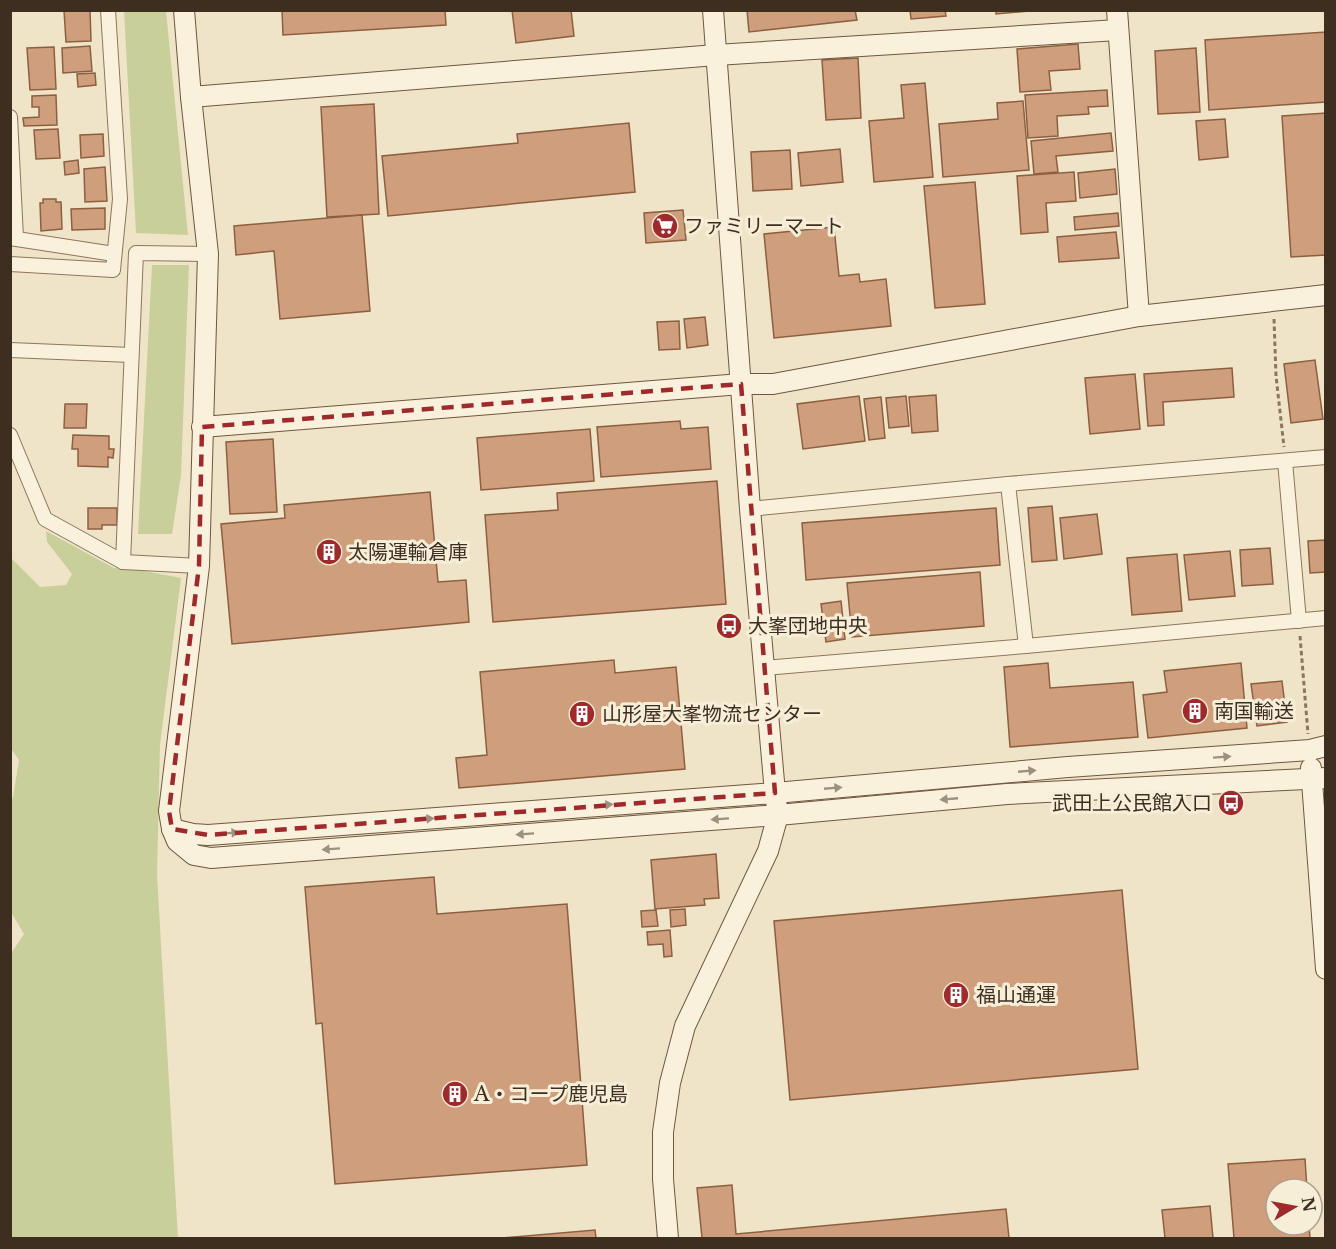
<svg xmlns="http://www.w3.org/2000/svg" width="1336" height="1249" font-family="'Libre Baskerville','Noto Sans JP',serif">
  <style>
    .green { fill: #c9cf9b }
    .building { fill: #cf9f7d; stroke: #8d5f41; stroke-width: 1.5 }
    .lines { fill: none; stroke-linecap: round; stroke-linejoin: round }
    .street-casing { stroke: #8d765c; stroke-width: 16 }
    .secondary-casing { stroke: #6f573f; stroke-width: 22 }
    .path { stroke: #8d765c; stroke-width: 3; stroke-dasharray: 4.5 3; stroke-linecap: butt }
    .street { stroke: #faf1dc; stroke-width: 14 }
    .secondary { stroke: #faf1dc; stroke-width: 20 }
    .oneway { fill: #9c907e }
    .marked { fill: none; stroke: #9e2a2b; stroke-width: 4.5; stroke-dasharray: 12 8; stroke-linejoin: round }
    .labels { text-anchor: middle; stroke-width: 6; stroke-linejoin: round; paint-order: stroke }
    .poi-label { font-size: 20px; fill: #3d2e20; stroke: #f7eed8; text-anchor: start }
  </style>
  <rect width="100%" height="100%" fill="#f0e4c8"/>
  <g class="green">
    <path d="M124,11H166L188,235L136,233Z"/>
    <path d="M152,265H189L181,475L172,534H138Z"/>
    <path d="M46,531L114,568L139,570L181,578L160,745L157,874L178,1238H11L10,955L24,934L11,912V800L13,797L19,760L10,747L11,558L40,587L66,585L72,574L47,542Z"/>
  </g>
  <g class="building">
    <path d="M64,10H90L91,41L66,42Z"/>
    <path d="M282,10H445L446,25L283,35Z"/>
    <path d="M512,10H571L574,36L516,43Z"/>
    <path d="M747,10H855L857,20L749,32Z"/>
    <path d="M910,10H945L946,16L911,19Z"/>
    <path d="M996,10H1040L996,14Z"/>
    <path d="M1326,32V102L1209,110L1205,40Z"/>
    <path d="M1078,44L1080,69L1049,71L1051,90L1020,92L1017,49Z"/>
    <path d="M90,46L92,71L63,73L62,48Z"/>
    <path d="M54,47L56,89L30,90L27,48Z"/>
    <path d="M1196,48L1200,112L1158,114L1155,51Z"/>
    <path d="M858,58L861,118L826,120L822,60Z"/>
    <path d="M95,73L96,85L78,87L77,74Z"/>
    <path d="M925,83L933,177L874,182L869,121L904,118L901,85Z"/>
    <path d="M1107,90L1108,106L1088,107L1089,114L1057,116L1058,136L1028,138L1025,95Z"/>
    <path d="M56,95L57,125L24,126L23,118L39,117V107H32V96Z"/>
    <path d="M1023,101L1029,170L943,177L939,124L998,119L997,103Z"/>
    <path d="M374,104L379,214L327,217L321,107Z"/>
    <path d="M1326,113V255L1291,257L1282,116Z"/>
    <path d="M1225,119L1228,157L1199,160L1196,121Z"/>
    <path d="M629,123L635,192L388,216L382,156L518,143L517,134Z"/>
    <path d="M58,129L60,158L36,159L34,130Z"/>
    <path d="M1111,133L1113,151L1056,156L1058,172L1034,174L1031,141Z"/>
    <path d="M103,134L104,156L81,158L80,135Z"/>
    <path d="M840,149L843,182L801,186L798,153Z"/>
    <path d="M790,150L792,189L753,191L751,152Z"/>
    <path d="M78,160L79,173L65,175L64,162Z"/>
    <path d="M105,167L107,201L85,202L84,169Z"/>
    <path d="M1115,169L1117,194L1080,198L1078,173Z"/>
    <path d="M1074,172L1076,201L1046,203L1048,232L1021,234L1017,176Z"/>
    <path d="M975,182L985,304L935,308L924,186Z"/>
    <path d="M43,199H56V202H61L62,229L41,231L40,203H43Z"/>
    <path d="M105,208V229L72,230L71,209Z"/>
    <path d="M683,210L686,240L646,243L644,213Z"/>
    <path d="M1118,213L1119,226L1075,230L1074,217Z"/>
    <path d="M362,215L370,311L280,319L274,251L236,255L234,226Z"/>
    <path d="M834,227L839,276L859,274L860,282L886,279L891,326L774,338L764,234Z"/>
    <path d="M1116,232L1119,258L1059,262L1057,237Z"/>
    <path d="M705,317L708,345L687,348L684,319Z"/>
    <path d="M679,321L680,349L659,350L657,322Z"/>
    <path d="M1315,360L1323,419L1291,423L1284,364Z"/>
    <path d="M1232,368L1234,397L1163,402L1164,425L1148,426L1144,374Z"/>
    <path d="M1135,374L1140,429L1090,434L1085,378Z"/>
    <path d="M936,395L938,431L912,433L909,397Z"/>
    <path d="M859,396L865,441L803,449L797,404Z"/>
    <path d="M906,396L909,426L889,428L886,398Z"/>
    <path d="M881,397L885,438L869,440L864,399Z"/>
    <path d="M65,404H87L86,428H64Z"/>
    <path d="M680,421L681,429L708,427L711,469L601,477L597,427Z"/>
    <path d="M590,429L594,481L481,490L477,438Z"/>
    <path d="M73,435L109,436V449H114L113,458L108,457V467L78,466V449H72Z"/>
    <path d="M273,439L277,512L230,514L226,442Z"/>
    <path d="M717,481L726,604L493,622L485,515L558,510L557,493Z"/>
    <path d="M430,492L438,582L466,580L469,622L232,644L221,524L285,518L284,505Z"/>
    <path d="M1052,506L1057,560L1032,562L1028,508Z"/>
    <path d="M88,508H117V525H102V529H88Z"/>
    <path d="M996,508L1000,565L806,580L802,523Z"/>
    <path d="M1097,514L1102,554L1064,559L1060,518Z"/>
    <path d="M1326,540V572L1310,573L1308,541Z"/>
    <path d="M1270,548L1273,584L1242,586L1240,550Z"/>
    <path d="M1230,551L1235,596L1189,600L1184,555Z"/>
    <path d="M1177,554L1182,611L1132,615L1127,558Z"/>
    <path d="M980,572L984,626L852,637L847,583Z"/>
    <path d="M841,601L845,639L826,642L821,604Z"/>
    <path d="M614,660L615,673L676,667L685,769L459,788L456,758L487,755L480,672Z"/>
    <path d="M1048,663L1050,688L1133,682L1138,737L1010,747L1004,667Z"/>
    <path d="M1241,663L1247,728L1148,738L1143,695L1167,692L1164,671Z"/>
    <path d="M1282,681L1287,722L1257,726L1251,684Z"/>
    <path d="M716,854L719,898L704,899L705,905L655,909L651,860Z"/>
    <path d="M434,877L437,914L567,904L587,1165L335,1184L322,1023L316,1024L305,887Z"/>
    <path d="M1122,890L1138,1069L790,1100L774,921Z"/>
    <path d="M685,909L686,925L671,927L670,910Z"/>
    <path d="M656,910L658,926L642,927L641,911Z"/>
    <path d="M670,930L672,956L664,957L663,944L648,945L647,932Z"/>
    <path d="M1305,1159L1307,1189H1276V1225H1309L1310,1238H1234L1228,1164Z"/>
    <path d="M732,1185L736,1234L1006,1209L1009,1238H702L697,1188Z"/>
    <path d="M1210,1206L1213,1238H1165L1162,1210Z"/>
    <path d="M595,1230L596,1238H502Z"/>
  </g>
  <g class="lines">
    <g class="street-casing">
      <g id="street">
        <path d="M10,117L16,238"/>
        <path d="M10,238L114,254"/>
        <path d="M10,264L113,270L120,199L108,10"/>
        <path d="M10,350L131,355"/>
        <path d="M10,435L45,519L123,562L199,566"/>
        <path d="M1285,461L1299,621"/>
        <path d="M1008,484L1026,646"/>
        <path d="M750,509L1008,484L1326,457"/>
        <path d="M123,562L136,253L208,254"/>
        <path d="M764,668L1026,646L1326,618"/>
      </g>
    </g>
    <g class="secondary-casing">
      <g id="secondary">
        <path d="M184,10L191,97L208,254L199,566L169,811L172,829L177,841L194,855L211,858L778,815L1007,794L1326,778"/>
        <path d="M1117,10L1139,316"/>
        <path d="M191,97L716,55L1118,30"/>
        <path d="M202,427L741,384H773L1139,316L1326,295"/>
        <path d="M1311,768L1326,969"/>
        <path d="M172,829L193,834L208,835L775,793L1068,767L1310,750L1326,746"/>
        <path d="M668,1238L663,1179V1132L670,1083L685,1026L768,851L778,815L775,793L750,509L713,10"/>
      </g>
    </g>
    <g class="path">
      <path d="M1274,319L1276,376L1284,447"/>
      <path d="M1300,636L1308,734"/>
    </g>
    <use href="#street" class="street"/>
    <use href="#secondary" class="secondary"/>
  </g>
  <defs><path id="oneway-solid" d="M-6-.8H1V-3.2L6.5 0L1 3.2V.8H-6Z" transform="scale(1.5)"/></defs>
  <g class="oneway">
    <use href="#oneway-solid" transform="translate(1222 757) rotate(-4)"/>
    <use href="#oneway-solid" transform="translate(1027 771) rotate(-5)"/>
    <use href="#oneway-solid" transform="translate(833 788) rotate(-5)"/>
    <use href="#oneway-solid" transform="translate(949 799) rotate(175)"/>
    <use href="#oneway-solid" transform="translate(604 805) rotate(-4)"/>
    <use href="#oneway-solid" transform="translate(425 819) rotate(-4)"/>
    <use href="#oneway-solid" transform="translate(720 819) rotate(176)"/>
    <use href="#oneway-solid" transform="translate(230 833) rotate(-4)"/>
    <use href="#oneway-solid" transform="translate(525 834) rotate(176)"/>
    <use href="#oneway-solid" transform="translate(331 849) rotate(176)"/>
  </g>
  <path class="marked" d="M741,384L775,793L208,835L172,829L169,811L199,566L202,427Z"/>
  <defs>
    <g id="supermarket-disc" transform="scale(1.35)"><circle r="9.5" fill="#9e2a2b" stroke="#f7eed8"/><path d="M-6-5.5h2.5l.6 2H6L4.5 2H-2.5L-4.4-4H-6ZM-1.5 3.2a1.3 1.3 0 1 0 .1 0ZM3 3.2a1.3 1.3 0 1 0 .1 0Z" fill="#fff"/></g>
    <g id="building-disc" transform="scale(1.35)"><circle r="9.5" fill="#9e2a2b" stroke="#f7eed8"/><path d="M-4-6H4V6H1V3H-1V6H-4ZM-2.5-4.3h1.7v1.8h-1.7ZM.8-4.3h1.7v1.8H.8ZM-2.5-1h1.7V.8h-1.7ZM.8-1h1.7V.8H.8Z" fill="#fff"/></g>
    <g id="bus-disc" transform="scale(1.35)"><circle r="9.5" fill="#9e2a2b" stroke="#f7eed8"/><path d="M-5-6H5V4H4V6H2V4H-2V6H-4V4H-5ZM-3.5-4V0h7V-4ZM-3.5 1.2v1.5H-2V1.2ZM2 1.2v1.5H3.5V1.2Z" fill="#fff"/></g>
  </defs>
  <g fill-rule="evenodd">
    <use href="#supermarket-disc" x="665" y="226"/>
    <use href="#building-disc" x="329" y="552"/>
    <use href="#bus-disc" x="729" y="626"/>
    <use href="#building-disc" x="1195" y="711"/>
    <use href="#building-disc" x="582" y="714"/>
    <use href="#bus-disc" x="1231" y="803"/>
    <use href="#building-disc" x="956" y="995"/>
    <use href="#building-disc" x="455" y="1094"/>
  </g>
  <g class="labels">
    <g class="poi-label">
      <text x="684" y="233">ファミリーマート</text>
      <text x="348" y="559">太陽運輸倉庫</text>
      <text x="748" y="633">大峯団地中央</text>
      <text x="1214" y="718">南国輸送</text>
      <text x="602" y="721">山形屋大峯物流センター</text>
      <text x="1212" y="810" text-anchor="end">武田上公民館入口</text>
      <text x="976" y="1002">福山通運</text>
      <text x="474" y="1101">A・コープ鹿児島</text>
    </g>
  </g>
  <rect width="1336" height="1249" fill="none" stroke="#3d2e20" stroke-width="24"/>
  <g transform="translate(1294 1207) rotate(80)"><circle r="28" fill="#f7eed8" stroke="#ada18e" stroke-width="1.5"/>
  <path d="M0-4.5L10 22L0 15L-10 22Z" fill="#9e2a2b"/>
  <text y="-9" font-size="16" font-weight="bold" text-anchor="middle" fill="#3d2e20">N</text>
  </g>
</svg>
